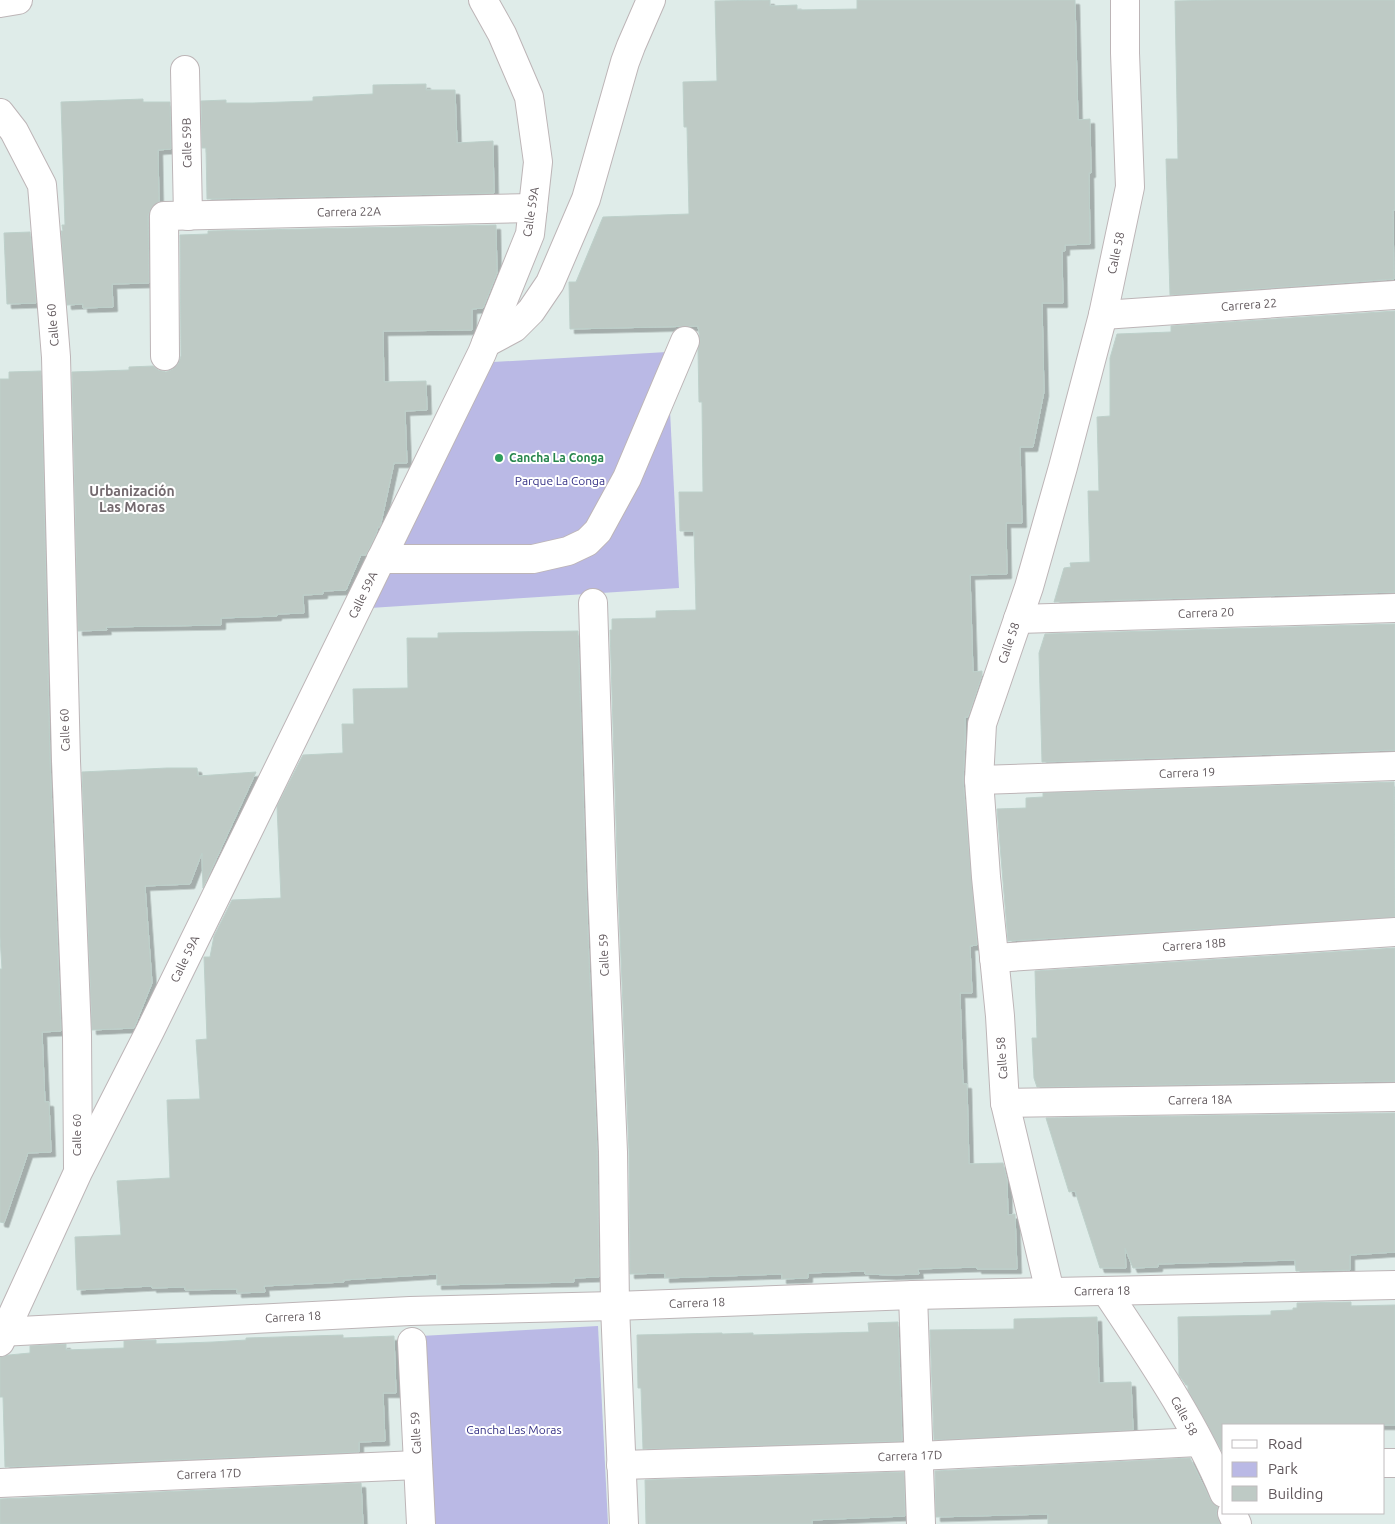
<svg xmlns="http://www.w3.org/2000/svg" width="1395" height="1524" font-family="Ubuntu,sans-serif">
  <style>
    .green { fill: #bab9e5 }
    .building { fill: #becac5; stroke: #bdd0ca; filter: url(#shadow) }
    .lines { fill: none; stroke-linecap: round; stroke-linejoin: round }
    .minor-casing { stroke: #bdb5b7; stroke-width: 30 }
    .minor { stroke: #fff; stroke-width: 28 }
    .leisure-dot { fill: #2e9e5b; stroke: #fff; stroke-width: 2 }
    .labels { text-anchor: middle; stroke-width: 4; stroke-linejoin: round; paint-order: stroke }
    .street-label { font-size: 12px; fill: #61585c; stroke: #fff }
    .leisure-label { font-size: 12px; font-weight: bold; fill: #27864d; stroke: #fff; text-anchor: start }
    .park-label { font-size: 12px; fill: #363286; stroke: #fff }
    .neighbourhood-label { font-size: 14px; font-weight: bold; fill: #73696e; stroke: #fff }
  </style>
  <defs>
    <filter id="shadow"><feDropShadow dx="4.5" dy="4.5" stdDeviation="0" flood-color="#0004"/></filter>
  </defs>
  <rect width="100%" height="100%" fill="#dfece9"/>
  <g class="green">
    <path d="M667,352L679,588L370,608L493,362Z"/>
    <path d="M598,1326L608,1524H430L421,1336Z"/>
  </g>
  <g class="building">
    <path d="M770,0V6L797,5V10L857,9V0H1075L1078,120L1090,119L1091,173H1089L1090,244L1065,245V251H1062L1063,303H1042L1044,392L1033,447H1020L1022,523H1006L1007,574L970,575L973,672L982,671V675L968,717H965V741L963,781L977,945L970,946L972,993H960L963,1084H967L969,1164L1003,1163L1007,1180L1008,1215L1015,1214L1017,1269H977V1267L918,1269L919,1274L892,1275L865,1274V1271L808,1273V1278L782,1279V1274L665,1278V1273L630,1274L629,1151L618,886L610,630H612V619L656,618V611L696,610L694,531H680L679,492H703L702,402H699L698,350L700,340L698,326L570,329L569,282H576L603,217L689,214L687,127H684L683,82L717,81L715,1Z"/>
    <path d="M1216,0H1395V210H1393L1394,279L1170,295L1166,159H1178L1175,1Z"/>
    <path d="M426,84V90H455L457,143L493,141L494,193L207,199L206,148H202L201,101L226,100V103H253L313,101V97L373,94V85Z"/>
    <path d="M143,99V102H170L171,149L158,150L159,202L151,208L148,216L149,283L112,284L113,307L83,308V304L67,305L61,231H63L62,225H65L61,102Z"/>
    <path d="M496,225L497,273L483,308L472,309V330L383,331L384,382L426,381L427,410L405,411L407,463H394L381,523L380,527H378L376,534L366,555H361L346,590L323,591V594L303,595L304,613L277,614V616L221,618V625L106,627L107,630L78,631L72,372L129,370V367L153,366L158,370L166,372L173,369L178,364L181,356L180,235L208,234V231Z"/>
    <path d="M30,232L36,303L7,304L4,233Z"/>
    <path d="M1395,311V592L1054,602L1064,568L1071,567L1070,563L1090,562L1088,491H1099L1097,417L1110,416V358L1117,334L1171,332V326Z"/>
    <path d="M41,371L50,761L61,1031L42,1032L45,1102H49L51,1152L28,1153L4,1223L0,1222V969H2L0,937V379H9V372Z"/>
    <path d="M1395,624V750L1042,762L1039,653L1045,634Z"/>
    <path d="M578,631L586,888L597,1152L599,1277L574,1278V1282L437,1285V1274L343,1280L344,1282L264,1286L265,1292L237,1293V1289L185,1290V1287L152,1288V1286L77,1290L75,1237L121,1235L117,1181L170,1178L167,1100L200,1099L196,1040L207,1039L204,957H210L214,936L232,900L281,898L277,806L303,755L343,753L342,724H354L353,689L408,688L407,638H438V633Z"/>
    <path d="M167,768H197L198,776L256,772L203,888L202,853L190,884L145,886L152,983L134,1028L92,1030L82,772Z"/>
    <path d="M1394,782L1395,917L1008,941L997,809L1026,808V798L1043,797V793Z"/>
    <path d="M1395,948V1081L1037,1087L1034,1078L1032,1038H1037L1035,971Z"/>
    <path d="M1395,1113V1252L1350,1255V1270L1296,1271L1295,1260L1158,1264V1267L1133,1268L1125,1248L1126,1268H1100L1075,1191L1069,1192L1046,1118Z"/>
    <path d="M1351,1302V1306L1395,1305V1425H1224V1455L1188,1390V1385H1186L1179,1375L1178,1317L1271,1315V1311L1293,1310V1308H1297V1303Z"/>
    <path d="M1097,1317L1099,1383L1131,1382L1133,1430L934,1440L930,1330L1014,1329V1319Z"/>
    <path d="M898,1322L902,1441L643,1449L641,1388H638L637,1335L722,1333V1334L753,1333V1335L869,1332L868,1323Z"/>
    <path d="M343,1335V1338L394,1336L396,1393H383L385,1441L359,1442V1452L5,1467L3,1397H0V1357L9,1355L30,1353V1346L66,1344V1350L124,1348V1341L156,1340V1344L213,1342L246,1340V1338Z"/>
    <path d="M1190,1458L1210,1499L1218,1507L1216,1512L1220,1524H1048V1514L936,1517L935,1471Z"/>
    <path d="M904,1472L905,1516L812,1520V1524H646L645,1480Z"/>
    <path d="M361,1483L363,1524H0V1499Z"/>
  </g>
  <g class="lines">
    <g class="minor-casing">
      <g id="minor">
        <path d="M0,3L18,0"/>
        <path d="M185,70L188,216"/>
        <path d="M0,113L14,131L42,185L56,357L66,761L77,1035L78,1167"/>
        <path d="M1103,315L1395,295"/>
        <path d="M486,343L514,328L531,311L550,283L586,199L625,62L631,46L651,0"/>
        <path d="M165,356L164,216L533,208"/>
        <path d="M381,559H533L568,551L587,542L598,531L627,478L685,341"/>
        <path d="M593,603L602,887L613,1152L615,1306L624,1524"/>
        <path d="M1018,619L1395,608"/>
        <path d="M979,780L1395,766"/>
        <path d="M994,958L1395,932"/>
        <path d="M1005,1103L1395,1097"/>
        <path d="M1106,1291C1149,1356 1194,1421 1224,1493"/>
        <path d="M1050,1292L1005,1103L1000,1016L986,877L979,780L982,724L1029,587L1063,467L1103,315L1130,187L1125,53V0"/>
        <path d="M913,1295L921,1524"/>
        <path d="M0,1332L410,1311L615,1306L913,1295L1395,1285"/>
        <path d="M0,1342L78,1172L150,1031L482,353L530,234L538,162L529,97L502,34L483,0"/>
        <path d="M412,1342L421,1524"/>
        <path d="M1384,1463H1395"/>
        <path d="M621,1465L919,1456L1198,1442"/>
        <path d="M0,1483L418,1465"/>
        <path d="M1232,1513L1237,1524"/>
      </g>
    </g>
    <use href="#minor" class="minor"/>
  </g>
  <circle class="leisure-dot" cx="499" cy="458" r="5"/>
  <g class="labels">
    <g class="street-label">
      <text transform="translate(187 143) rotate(-91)" y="4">Calle 59B</text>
      <text transform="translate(349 212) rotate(-1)" y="4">Carrera 22A</text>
      <text transform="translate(531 212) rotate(-81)" y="4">Calle 59A</text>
      <text transform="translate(1116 253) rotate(-78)" y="4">Calle 58</text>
      <text transform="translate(1249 305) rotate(-4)" y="4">Carrera 22</text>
      <text transform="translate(53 325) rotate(-95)" y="4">Calle 60</text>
      <text transform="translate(363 595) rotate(-64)" y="4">Calle 59A</text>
      <text transform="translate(1206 613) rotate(-2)" y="4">Carrera 20</text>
      <text transform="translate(1009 643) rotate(-71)" y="4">Calle 58</text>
      <text transform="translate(65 730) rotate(-92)" y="4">Calle 60</text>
      <text transform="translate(1187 773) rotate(-2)" y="4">Carrera 19</text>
      <text transform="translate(1194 945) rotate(-4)" y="4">Carrera 18B</text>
      <text transform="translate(604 955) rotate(-92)" y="4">Calle 59</text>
      <text transform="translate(185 959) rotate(-64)" y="4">Calle 59A</text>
      <text transform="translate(1002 1058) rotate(-94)" y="4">Calle 58</text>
      <text transform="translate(1200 1100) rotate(-1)" y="4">Carrera 18A</text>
      <text transform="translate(77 1135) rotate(-90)" y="4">Calle 60</text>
      <text transform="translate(1102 1291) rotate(-1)" y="4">Carrera 18</text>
      <text transform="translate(697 1303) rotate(-2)" y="4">Carrera 18</text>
      <text transform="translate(293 1317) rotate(-3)" y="4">Carrera 18</text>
      <text transform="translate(1184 1416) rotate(61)" y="4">Calle 58</text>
      <text transform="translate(416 1433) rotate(-93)" y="4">Calle 59</text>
      <text transform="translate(910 1456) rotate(-2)" y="4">Carrera 17D</text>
      <text transform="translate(209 1474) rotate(-2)" y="4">Carrera 17D</text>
    </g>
    <g class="leisure-label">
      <text x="509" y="462">Cancha La Conga</text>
    </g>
    <g class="park-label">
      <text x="560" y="485">Parque La Conga</text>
      <text x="514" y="1434">Cancha Las Moras</text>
    </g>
    <g class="neighbourhood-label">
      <text x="132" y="496">Urbanización<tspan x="132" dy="16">Las Moras</tspan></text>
    </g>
  </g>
  <rect x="1222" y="1424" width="162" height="90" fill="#ffffff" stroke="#c0bcbe"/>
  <rect x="1232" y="1440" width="25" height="8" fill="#ffffff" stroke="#c0bcbe"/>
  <text x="1268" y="1449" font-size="15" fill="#61585c">Road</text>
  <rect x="1232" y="1462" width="25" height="15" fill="#bab9e5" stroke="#c0bcbe"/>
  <text x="1268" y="1474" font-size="15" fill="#61585c">Park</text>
  <rect x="1232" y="1486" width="25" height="15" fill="#becac5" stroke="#c0bcbe"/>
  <text x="1268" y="1499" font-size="15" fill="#61585c">Building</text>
</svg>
